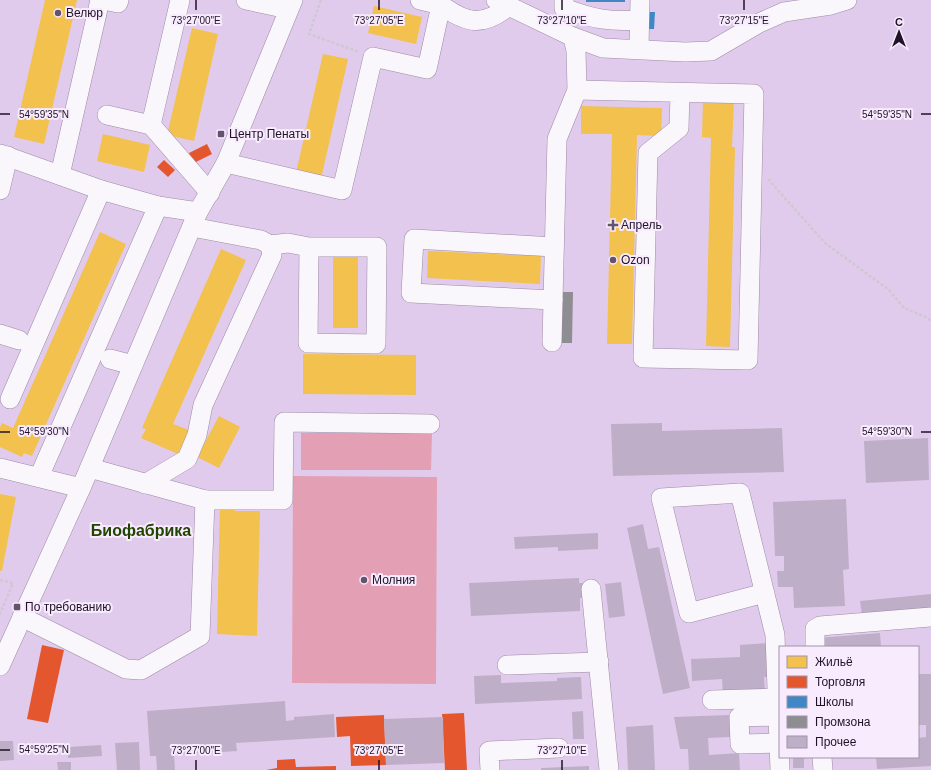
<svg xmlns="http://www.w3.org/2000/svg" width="931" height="770" font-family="Arial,sans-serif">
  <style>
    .green { fill: #e3a0b4 }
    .homes { fill: #f2c14e }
    .shops { fill: #e4572e }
    .schools { fill: #3f88c5 }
    .industry { fill: #8d8d92 }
    .building { fill: #bfaec8 }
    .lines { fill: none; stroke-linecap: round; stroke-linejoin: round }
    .minor-casing { stroke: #9c8ba4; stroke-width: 20 }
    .path { stroke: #cec8d2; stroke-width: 2.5; stroke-dasharray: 3 2; stroke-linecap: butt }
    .minor { stroke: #faf7fc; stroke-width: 19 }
    .ticks { fill: none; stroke: #211228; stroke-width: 1.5 }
    .poi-dot { fill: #64536d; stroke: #f7ebfd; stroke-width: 1.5 }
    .labels { text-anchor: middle; stroke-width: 4; stroke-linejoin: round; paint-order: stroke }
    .poi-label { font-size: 12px; fill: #211228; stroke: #f7ebfd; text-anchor: start }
    .district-label { font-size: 16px; font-weight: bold; fill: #214400; stroke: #f7ebfd }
    .ticks-label { font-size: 10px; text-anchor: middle; fill: #211228; stroke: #f7ebfd; stroke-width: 4; stroke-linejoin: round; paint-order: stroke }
  </style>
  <rect width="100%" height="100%" fill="#e1cbec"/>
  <g class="green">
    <path d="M301,433H432L431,470H301Z"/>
    <path d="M293,476L437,477L436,684L292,683Z"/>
  </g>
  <g class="homes">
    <path d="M45,0H77L44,144L14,137Z"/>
    <path d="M374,6L422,17L416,44L368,33Z"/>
    <path d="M192,28L218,34L194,141L167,135Z"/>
    <path d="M323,54L348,59L321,179L296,173Z"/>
    <path d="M703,99H734L732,147H735L730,347L706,346L711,138L702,137Z"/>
    <path d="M581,106L662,108L661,136L637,135L632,344H607L612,134H581Z"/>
    <path d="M103,134L150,145L144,172L97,161Z"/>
    <path d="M100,232L126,244L32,456L24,453L22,457L0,447V427L2,423L13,428Z"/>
    <path d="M221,249L246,260L173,424L189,430L178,454L141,438L146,429L142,428Z"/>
    <path d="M428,251L541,256L540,284L427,278Z"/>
    <rect x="333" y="252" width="25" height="76"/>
    <path d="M303,354L416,355V395L303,394Z"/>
    <path d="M219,416L240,427L219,468L197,457Z"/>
    <path d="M0,494L16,497L2,571H0Z"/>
    <path d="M220,503H235V511H260L257,636L217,634Z"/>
  </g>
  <g class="shops">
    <path d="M207,144L212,154L194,163L189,153Z"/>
    <path d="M164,160L175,170L168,177L157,167Z"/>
    <path d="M42,645L64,650L48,723L27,719Z"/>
    <path d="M464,713L467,770H445L442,714Z"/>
    <path d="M384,715L386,765L351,766L350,736L337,737L336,717Z"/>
    <path d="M295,759L296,767L336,766V770H266L277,768V760Z"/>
  </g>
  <g class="schools">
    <rect x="586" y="0" width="39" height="2"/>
    <path d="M647,12H655L654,29H647Z"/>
  </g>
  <path class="industry" d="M560,292H573L572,343H558Z"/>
  <g class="building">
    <path d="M662,423V431L782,428L784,472L613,476L611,424Z"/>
    <path d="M928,438L929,480L866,483L864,441Z"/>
    <path d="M846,499L849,569L843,570L845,606L794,608L793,587H778L777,571H784V556H775L773,502Z"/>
    <path d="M643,524L648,549L659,547L690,688L663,694L627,528Z"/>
    <path d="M598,533V549L558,551V547L515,549L514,537Z"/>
    <path d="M579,578V583H586L587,598H580V611L471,616L469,583Z"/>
    <path d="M621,582L625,616L609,618L605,584Z"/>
    <path d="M931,594V608L862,615L860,601Z"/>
    <path d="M880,633L881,647H818V638Z"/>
    <path d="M768,643L770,677H764L765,693L723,695L722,679L692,681L691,659L740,657V645Z"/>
    <path d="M918,674H931V766L877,769L876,757H918V738L926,737V725H918Z"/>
    <path d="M501,675V683L557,681V678L581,677L582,699L475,704L474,676Z"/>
    <path d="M285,701L286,721L294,720V717L334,714L335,737L236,743L237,751L174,755L175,770H157L156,756H150L147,711Z"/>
    <path d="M583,711L584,739H573L572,712Z"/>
    <path d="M729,715L730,737L708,738L709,755L739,753L740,770H689L688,749H680L674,717Z"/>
    <path d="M443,717L444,763L386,765L384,719Z"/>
    <path d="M653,725L655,770H628L626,727Z"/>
    <path d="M0,741H13L14,760L0,761Z"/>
    <path d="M139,742L140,770H117L115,743Z"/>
    <path d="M101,745L102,756L68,758V747Z"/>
    <rect x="793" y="757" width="11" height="11"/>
    <path d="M57,762H71V770H58Z"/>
    <path d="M589,766V770H541V768Z"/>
  </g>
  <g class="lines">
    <g class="minor-casing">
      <g id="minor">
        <path d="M104,0L118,3L119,0"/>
        <path d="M246,0L288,9"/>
        <path d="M496,0L573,37L603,48L685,52L711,51L759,23L784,12L831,5L847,0"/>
        <path d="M564,0V8C593,19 609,22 639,20"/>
        <path d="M441,5C467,24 483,27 509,6"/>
        <path d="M639,49L640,0"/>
        <path d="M577,90L754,94L748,360L643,358L648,153L679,128L680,93"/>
        <path d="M107,115L151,125L180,0"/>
        <path d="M151,125L210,193"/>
        <path d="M0,154L101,190L158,206L198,212"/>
        <path d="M226,163L342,190L373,57L427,69L441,5L420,0"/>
        <path d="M60,175L100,0"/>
        <path d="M0,190L8,156"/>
        <path d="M270,245L288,243L309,247H377L376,344L308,343L309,247"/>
        <path d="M553,300L411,293L414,239L554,247"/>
        <path d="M0,334L19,340"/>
        <path d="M552,342L557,139L577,90L576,51L573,37"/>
        <path d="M110,359L133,365"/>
        <path d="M10,399L101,190"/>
        <path d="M0,468L81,488"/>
        <path d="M39,477L158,206"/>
        <path d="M145,484L187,459L197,435L203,405L272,255L270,245L261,240L192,227"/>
        <path d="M205,500H283L284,422L430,424"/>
        <path d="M591,589L609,770"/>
        <path d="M765,593L689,613L661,498L740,493L775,635L780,770"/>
        <path d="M22,617L126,669L141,670L200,636L205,500L90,468"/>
        <path d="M815,647V629L820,626L931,617"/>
        <path d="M507,665L599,662"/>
        <path d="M0,666L81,488L198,212L226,163L293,0"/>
        <path d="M712,700L777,698"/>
        <path d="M778,716L739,717L740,744L779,743"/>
        <path d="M822,757L823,770"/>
        <path d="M490,770L489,751L559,748"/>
      </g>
    </g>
    <g class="path">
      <path d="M321,0L309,34L359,52"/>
      <path d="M768,179L825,243L889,290L904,308L926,317L931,321"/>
      <path d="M0,580L13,583L0,614"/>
    </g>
    <use href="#minor" class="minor"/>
  </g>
  <path class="ticks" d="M196,0V10M379,0V10M562,0V10M744,0V10M0,114H10M921,114H931M0,432H10M921,432H931M0,750H10M196,760V770M379,760V770M562,760V770"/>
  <g class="poi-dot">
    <circle cx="58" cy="13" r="4"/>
    <rect x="217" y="130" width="8" height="8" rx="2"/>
    <path d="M611 219h4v4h4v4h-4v4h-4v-4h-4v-4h4z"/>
    <circle cx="613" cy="260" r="4"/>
    <circle cx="364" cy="580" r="4"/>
    <rect x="13" y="603" width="8" height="8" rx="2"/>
  </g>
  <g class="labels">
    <g class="poi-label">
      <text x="66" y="17">Велюр</text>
      <text x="229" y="138">Центр Пенаты</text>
      <text x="621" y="229">Апрель</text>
      <text x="621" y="264">Ozon</text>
      <text x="372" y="584">Молния</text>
      <text x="25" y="611">По требованию</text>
    </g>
    <g class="district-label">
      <text x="141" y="536">Биофабрика</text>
    </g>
  </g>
  <g class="ticks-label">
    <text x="196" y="24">73°27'00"E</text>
    <text x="379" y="24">73°27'05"E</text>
    <text x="562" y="24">73°27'10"E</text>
    <text x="744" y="24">73°27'15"E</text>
    <text x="44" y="118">54°59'35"N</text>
    <text x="887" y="118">54°59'35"N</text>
    <text x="44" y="435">54°59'30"N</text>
    <text x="887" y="435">54°59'30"N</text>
    <text x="44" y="753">54°59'25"N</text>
    <text x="196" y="754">73°27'00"E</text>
    <text x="379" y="754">73°27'05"E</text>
    <text x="562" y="754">73°27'10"E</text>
  </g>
  <rect x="779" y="646" width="140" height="112" fill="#f7ebfd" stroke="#a194a8"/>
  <rect x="787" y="656" width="20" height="12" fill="#f2c14e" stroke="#a194a8"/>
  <text x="815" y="666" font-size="12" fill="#211228">Жильё</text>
  <rect x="787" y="676" width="20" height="12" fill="#e4572e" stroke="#a194a8"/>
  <text x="815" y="686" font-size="12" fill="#211228">Торговля</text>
  <rect x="787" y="696" width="20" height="12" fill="#3f88c5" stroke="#a194a8"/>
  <text x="815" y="706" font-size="12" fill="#211228">Школы</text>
  <rect x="787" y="716" width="20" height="12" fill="#8d8d92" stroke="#a194a8"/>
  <text x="815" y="726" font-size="12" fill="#211228">Промзона</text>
  <rect x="787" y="736" width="20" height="12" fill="#bfaec8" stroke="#a194a8"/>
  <text x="815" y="746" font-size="12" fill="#211228">Прочее</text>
  <g transform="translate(899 32)" stroke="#f7ebfd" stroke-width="3" paint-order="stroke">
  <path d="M0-3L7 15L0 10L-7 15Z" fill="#211228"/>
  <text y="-6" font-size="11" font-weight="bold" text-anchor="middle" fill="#211228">С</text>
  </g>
</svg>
